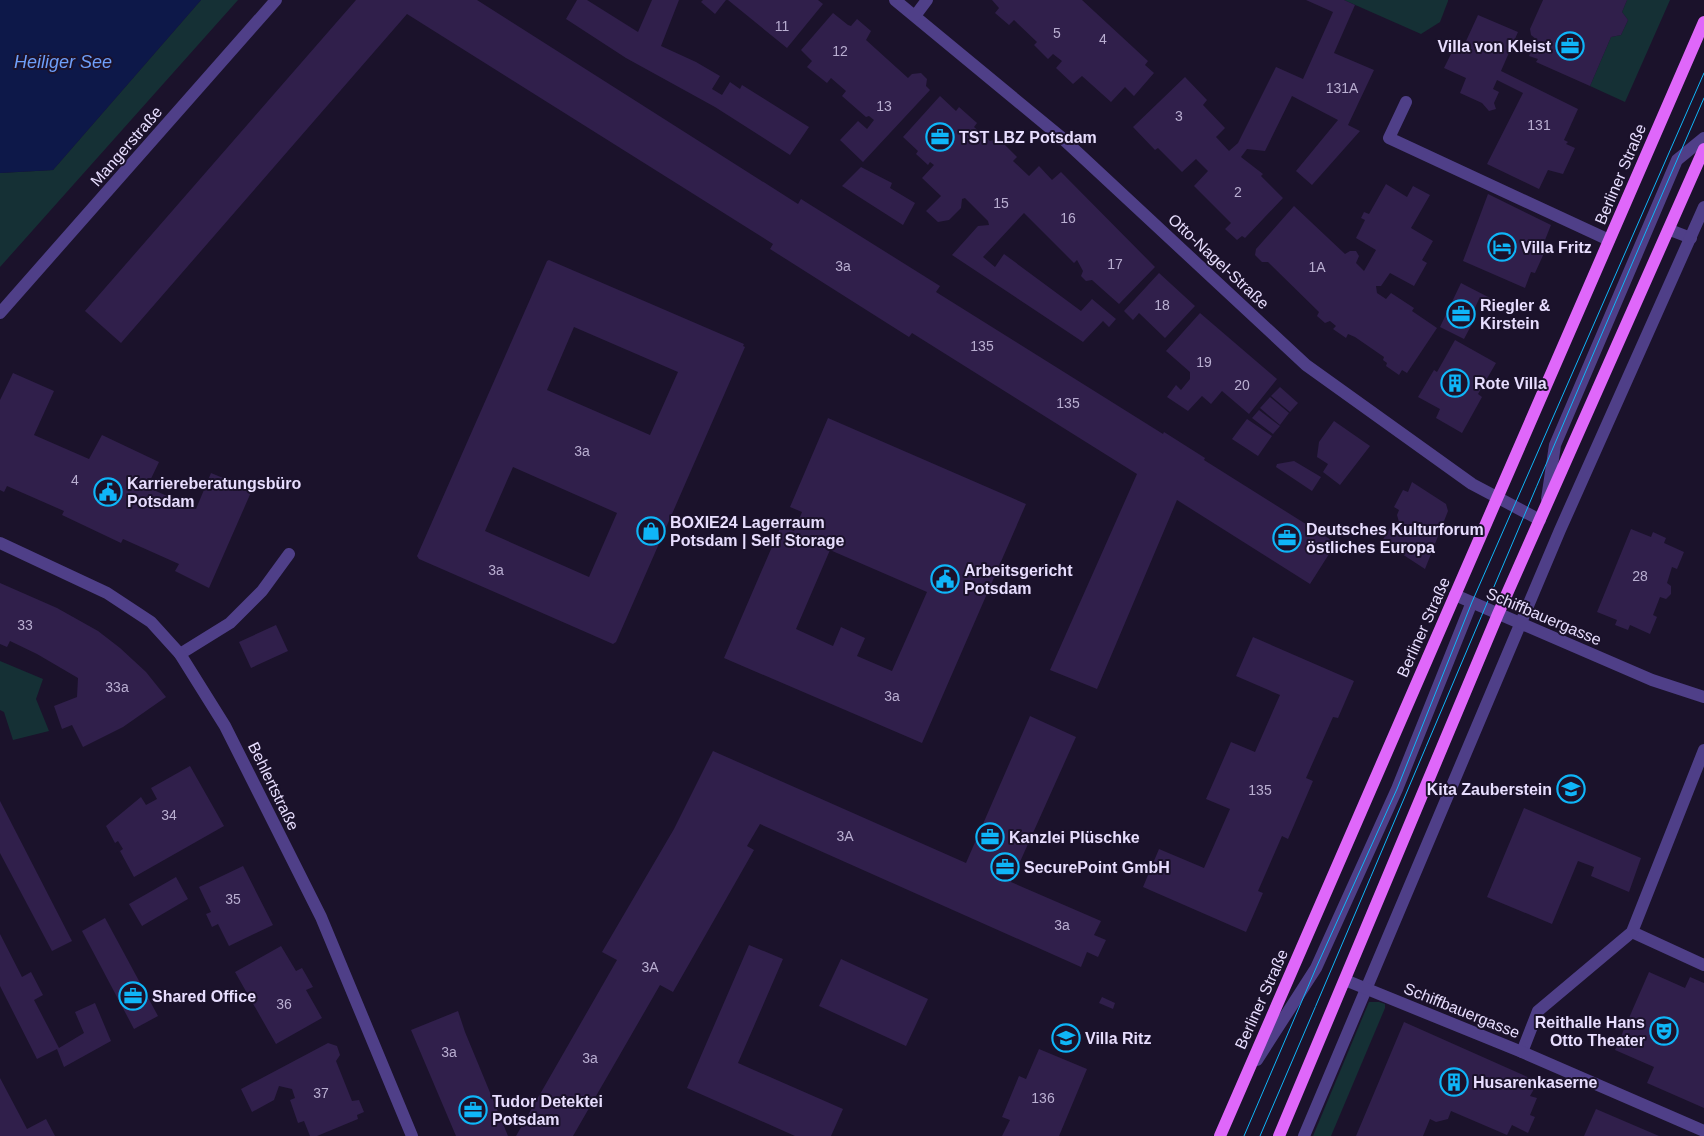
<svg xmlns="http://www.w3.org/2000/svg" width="1704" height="1136" font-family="Arial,sans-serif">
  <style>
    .green { fill: #153035 }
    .water { fill: #0d1849 }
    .building { fill: #301f4b; fill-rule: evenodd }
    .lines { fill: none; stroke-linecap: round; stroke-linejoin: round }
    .service { stroke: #4f3f88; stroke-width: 12 }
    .minor { stroke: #4f3f88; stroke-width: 12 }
    .tertiary { stroke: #4f3f88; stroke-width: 12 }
    .primary { stroke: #df67fa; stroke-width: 12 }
    .tram { stroke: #0fb5f8; stroke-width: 1 }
    .labels { text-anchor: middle; stroke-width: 4; stroke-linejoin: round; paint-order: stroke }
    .number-label { font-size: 14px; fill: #b9aed1 }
    .poi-label { font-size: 16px; font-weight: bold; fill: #e7ddfe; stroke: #1b122b; text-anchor: start }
    .street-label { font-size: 16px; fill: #e7ddfe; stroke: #1b122b }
    .water-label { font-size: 18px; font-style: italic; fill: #6e9ffa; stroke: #1b122b }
  </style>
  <rect width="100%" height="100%" fill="#1b122b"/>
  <g class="green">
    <path d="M201,0H238L0,267V173L53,170Z"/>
    <path d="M1344,0H1448V1L1440,22L1421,34Z"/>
    <path d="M1627,0H1670L1625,102L1590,86L1611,37L1621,35L1628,20L1622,12Z"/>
    <path d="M0,661L43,679L36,699L49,731L13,740L4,712L0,710Z"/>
    <path d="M1369,1002H1379L1385,1004V1008L1331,1136H1313Z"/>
  </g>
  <path class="water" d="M0,0H201L53,170L0,173Z"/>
  <g class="building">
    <path d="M356,0H477L798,204L801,199L940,286L936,292L1163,434L1164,432L1205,458L1204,460L1336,543L1310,584L1177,500L1097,689L1050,670L1137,474L912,333L909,337L770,249L773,244L407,14L121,343L85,311Z"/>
    <path d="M577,0H587L638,32L652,0H679L661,46L696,62L720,76L712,89L722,95L730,82L740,89L742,85L809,127L790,155L715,107L626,58L566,19Z"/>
    <path d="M703,0H726L715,14L701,2Z"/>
    <path d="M728,0H818L823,4L787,48Z"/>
    <path d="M992,0H1082L1148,61L1145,65L1154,73L1134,96L1125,87L1111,102L1082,76L1073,84L1056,68L1062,61L1053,54L1048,59L1034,45L1037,42L1014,20L1009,25L995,13L999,8Z"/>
    <path d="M1306,0H1344L1355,5L1334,53L1374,70L1348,125L1360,131L1312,185L1296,171L1338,120L1292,96L1265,151L1247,149L1241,157L1263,174L1261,176L1283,198L1245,238L1242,236L1237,240L1225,229L1231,223L1194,186L1208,171L1196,159L1182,172L1158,148L1155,150L1133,127L1185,77L1207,100L1203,105L1225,128L1216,137L1229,151L1238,143L1276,67L1303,79L1333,12Z"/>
    <path d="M1543,0H1627L1622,12L1628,20L1621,35L1611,37L1590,86L1536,62L1538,59L1529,56L1536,39L1531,35L1530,29Z"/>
    <path d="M833,13L848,25L851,26L857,19L871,31L866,40L908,78L912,74L921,73L927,79L926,86L930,90L863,162L840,140L858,121L867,129L874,120L869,116L866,117L842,96L846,91L831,78L827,83L807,67L812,61L801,50Z"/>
    <path d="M1478,15L1518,32L1501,71L1578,109L1564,140L1568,142L1566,144L1575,148L1563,174L1548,170L1539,189L1487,164L1523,93L1497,80L1493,89L1499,92L1494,103L1496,109L1489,111L1482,103L1460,93L1466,78L1444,68L1454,48L1461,52Z"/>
    <path d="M940,96L956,111L959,107L977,123L974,127L990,141L999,139L1017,157L1013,161L1029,176L1039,166L1052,180L1061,172L1155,267L1119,304L1092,280L1086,281L1081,276L1083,271L1077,260L1074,263L1024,213L983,257L995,267L1004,254L1081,311L1092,299L1116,319L1109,327L1103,321L1083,342L952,255L978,226L989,225L988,221L965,198L962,199L961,208L949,220L938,222L926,211L941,196L922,178L934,165L930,162L928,165L916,154L918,151L903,137Z"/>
    <path d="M861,167L892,183L890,188L915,203L903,225L842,186Z"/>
    <path d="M1386,184L1407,197L1413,186L1430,195L1411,228L1433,241L1422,260L1427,263L1414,286L1390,273L1381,286H1376L1377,293L1386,299L1391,293L1414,308L1412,311L1437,328L1407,373L1402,370L1399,375L1386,366L1387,363L1383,360L1384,357L1355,337L1348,334L1346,338L1333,329L1336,326L1330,321L1325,323L1317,316L1319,312L1268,262H1262L1255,255L1256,249L1294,206L1345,254L1350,251H1356L1359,256L1356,263L1364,271L1376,250L1356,238L1365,220L1361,218L1364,212L1369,214Z"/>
    <path d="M1488,194L1551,225L1541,250L1545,251L1535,273L1531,272L1525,288L1463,261Z"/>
    <path d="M549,260L744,344L743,346L745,347L616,642L613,644L419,559L417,556L547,261ZM574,327L678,372L650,435L547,390ZM513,467L617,513L589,577L485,531Z"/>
    <path d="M1159,273L1195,306L1165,338L1139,313L1133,320L1124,311Z"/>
    <path d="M1461,283L1490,298L1488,303L1479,299L1470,319L1474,320L1464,339L1440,327Z"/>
    <path d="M1200,313L1277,379L1249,414L1222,391L1211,404L1202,396L1188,411L1167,397L1176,385L1181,390L1190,379V372L1166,351Z"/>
    <path d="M1455,340L1496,363L1478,394L1482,397L1462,433L1436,418L1440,409L1418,397L1434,370L1437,372Z"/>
    <path d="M13,373L54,391L34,435L89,459L102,435L159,462L147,487L196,509L211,473L252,490L209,588L175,571L179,564L123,539L121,543L62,515L64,511L7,486L4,492L0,490V400Z"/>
    <path d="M1280,387L1298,403L1290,412L1271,396Z"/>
    <path d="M1270,397L1289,413L1280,425L1260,408Z"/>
    <path d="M1259,410L1280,426L1273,434L1252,418Z"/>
    <path d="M828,418L1026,504L922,743L724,658L781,526L794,531L802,512L790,507ZM830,550L927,592L892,671L857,656L865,638L841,627L833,646L796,629Z"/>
    <path d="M1247,419L1272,436L1258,456L1232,439Z"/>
    <path d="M1334,421L1370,446L1340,485L1323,472L1328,464L1317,457L1319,442Z"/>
    <path d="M1294,461L1321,477L1312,491L1276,467L1277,464Z"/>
    <path d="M1412,482L1446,504L1448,511L1425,569L1382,541L1394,522H1399L1397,515L1399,510L1394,507L1403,490L1408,492Z"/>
    <path d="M1631,529L1651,537L1653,532L1666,538L1664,543L1684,552L1677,569L1672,567L1667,583L1671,586V594L1666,599L1660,597L1653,615L1657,617L1650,634L1630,625L1628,630L1615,625L1617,620L1597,612Z"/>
    <path d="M0,583L57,608L98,631L120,648L146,672L166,697L123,727L83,747L72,725L62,729L54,706L77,697L78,678L37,654L10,641L7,647L0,644Z"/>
    <path d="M276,625L288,651L251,668L239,642Z"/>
    <path d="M1253,637L1354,681L1338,718L1333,717L1306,778L1313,781L1288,839L1282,836L1258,891L1263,893L1246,932L1143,887L1159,849L1204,868L1230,809L1206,799L1231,742L1255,752L1280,695L1236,676Z"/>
    <path d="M1030,716L1076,737L1011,882L1101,921L1094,935L1106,940L1098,957L1087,952L1081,967L760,824L747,846L754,850L673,992L660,985L573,1136H516L617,960L602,952L674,829L713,751L966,863Z"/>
    <path d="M190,766L224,826L134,877L120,851L123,849L118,841L115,843L106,826L141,797L146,805L157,799L151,788Z"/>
    <path d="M0,801L72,941L52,951L0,853Z"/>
    <path d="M1524,808L1641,858L1629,892L1591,876L1594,867L1578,861L1552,924L1487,897Z"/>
    <path d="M243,866L273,925L229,946L218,924L212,927L206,914L211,912L199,887Z"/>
    <path d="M176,877L188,899L142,926L129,904Z"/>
    <path d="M105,918L158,1016L134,1029L82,931Z"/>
    <path d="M0,934L22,977L31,972L43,995L34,1000L59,1048L84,1033L75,1012L95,1003L111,1041L64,1067L57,1049L37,1059L0,986Z"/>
    <path d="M749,945L783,959L738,1063L843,1109L831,1136H795L687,1088Z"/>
    <path d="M281,946L296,971L302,968L313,987L306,990L322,1018L276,1044L235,972Z"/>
    <path d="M841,959L928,999L906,1046L819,1006Z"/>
    <path d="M1649,972L1685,988L1690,977L1704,983V1108L1647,1083L1654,1067L1615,1050Z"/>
    <path d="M1102,997L1115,1003L1113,1009L1099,1003Z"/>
    <path d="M458,1011L465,1032L508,1136H456L411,1030Z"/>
    <path d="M1404,1022L1532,1079L1528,1086L1534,1089L1530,1096L1537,1098L1530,1115L1535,1117L1528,1133L1512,1125L1507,1135L1451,1111L1448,1119L1436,1122L1430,1119L1423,1136H1356Z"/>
    <path d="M328,1043L337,1046L340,1055L336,1061L352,1101L359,1100L364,1112L357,1115L358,1119L317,1136H310L304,1121L298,1123L290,1100L295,1098L292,1089L279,1086L274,1100L252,1112L241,1089Z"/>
    <path d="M1039,1049L1087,1069L1059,1136H1002L1010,1120L1002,1117L1019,1076L1026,1079Z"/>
    <path d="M0,1078L27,1129L46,1119L55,1136H0Z"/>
    <path d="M1596,1109L1659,1136H1584Z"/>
  </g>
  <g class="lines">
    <g class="service">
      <path d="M1406,102L1389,138L1609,240"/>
      <path d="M1670,230L1691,238"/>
      <path d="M1547,499L1555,445L1677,160L1704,138"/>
      <path d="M180,654L230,623L262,591L289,554"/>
      <path d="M1632,932L1704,965"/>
      <path d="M1522,1052L1538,1011L1632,932L1704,750"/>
      <path d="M1257,1060L1316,968L1397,789L1472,602"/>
      <path d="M1304,1136L1560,530L1704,207"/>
    </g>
    <g class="minor">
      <path d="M895,0L1062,138L1306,365L1472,484L1540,520"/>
      <path d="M915,16L927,0"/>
      <path d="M0,313L276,0"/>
      <path d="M1455,595L1652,680L1704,697"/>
      <path d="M1345,980L1522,1052L1704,1131"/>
    </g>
    <path class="tertiary" d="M0,543L107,593L151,622L180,654L225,726L321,917L412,1136"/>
    <g class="primary">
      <path d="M1220,1136L1704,22"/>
      <path d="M1279,1136L1498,614L1704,149"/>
    </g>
    <g class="tram">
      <path d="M1244,1136L1316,968L1397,789L1472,602L1704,73"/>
      <path d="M1260,1136C1409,790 1553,443 1704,98"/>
    </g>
  </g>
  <defs>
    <g id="office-ring" transform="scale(1.4375)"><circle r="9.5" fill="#1b122b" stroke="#0fb5f8" stroke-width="1.5"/><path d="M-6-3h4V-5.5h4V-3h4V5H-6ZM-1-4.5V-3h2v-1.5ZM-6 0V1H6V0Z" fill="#0fb5f8"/></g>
    <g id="hotel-ring" transform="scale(1.4375)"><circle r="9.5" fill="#1b122b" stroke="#0fb5f8" stroke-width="1.5"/><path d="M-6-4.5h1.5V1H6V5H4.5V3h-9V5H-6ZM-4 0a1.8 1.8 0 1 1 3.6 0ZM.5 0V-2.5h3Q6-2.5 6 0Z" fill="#0fb5f8"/></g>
    <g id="building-ring" transform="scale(1.4375)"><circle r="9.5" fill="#1b122b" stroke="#0fb5f8" stroke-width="1.5"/><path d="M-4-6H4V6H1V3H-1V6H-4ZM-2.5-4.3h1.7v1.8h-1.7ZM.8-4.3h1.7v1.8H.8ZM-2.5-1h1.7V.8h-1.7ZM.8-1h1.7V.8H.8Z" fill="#0fb5f8"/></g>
    <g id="civic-ring" transform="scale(1.4375)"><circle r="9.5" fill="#1b122b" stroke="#0fb5f8" stroke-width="1.5"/><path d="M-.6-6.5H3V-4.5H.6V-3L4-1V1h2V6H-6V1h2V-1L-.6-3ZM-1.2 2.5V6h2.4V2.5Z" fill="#0fb5f8"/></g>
    <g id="shop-ring" transform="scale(1.4375)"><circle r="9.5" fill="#1b122b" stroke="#0fb5f8" stroke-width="1.5"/><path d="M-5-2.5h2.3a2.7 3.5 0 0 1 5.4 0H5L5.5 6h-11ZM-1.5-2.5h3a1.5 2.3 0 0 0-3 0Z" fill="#0fb5f8"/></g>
    <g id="school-ring" transform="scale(1.4375)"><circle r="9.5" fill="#1b122b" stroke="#0fb5f8" stroke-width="1.5"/><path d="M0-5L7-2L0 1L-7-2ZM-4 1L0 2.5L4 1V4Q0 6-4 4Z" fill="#0fb5f8"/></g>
    <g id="theatre-ring" transform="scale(1.4375)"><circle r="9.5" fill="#1b122b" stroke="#0fb5f8" stroke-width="1.5"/><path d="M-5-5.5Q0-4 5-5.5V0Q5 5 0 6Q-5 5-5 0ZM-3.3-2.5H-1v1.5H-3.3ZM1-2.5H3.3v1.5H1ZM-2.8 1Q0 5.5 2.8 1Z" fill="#0fb5f8"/></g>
  </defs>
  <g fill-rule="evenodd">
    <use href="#office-ring" x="1570" y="46"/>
    <use href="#office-ring" x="940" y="137"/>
    <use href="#hotel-ring" x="1502" y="247"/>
    <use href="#office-ring" x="1461" y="314"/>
    <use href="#building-ring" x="1455" y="383"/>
    <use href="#civic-ring" x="108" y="492"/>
    <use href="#shop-ring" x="651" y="531"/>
    <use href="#office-ring" x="1287" y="538"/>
    <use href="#civic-ring" x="945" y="579"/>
    <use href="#school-ring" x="1571" y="789"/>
    <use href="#office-ring" x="990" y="837"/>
    <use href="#office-ring" x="1005" y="867"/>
    <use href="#office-ring" x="133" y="996"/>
    <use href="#theatre-ring" x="1664" y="1031"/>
    <use href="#school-ring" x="1066" y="1038"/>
    <use href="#building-ring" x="1454" y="1082"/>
    <use href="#office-ring" x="473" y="1110"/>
  </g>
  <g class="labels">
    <g class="number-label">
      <text x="782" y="31">11</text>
      <text x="1057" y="38">5</text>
      <text x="1103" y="44">4</text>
      <text x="840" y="56">12</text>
      <text x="1342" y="93">131A</text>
      <text x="884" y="111">13</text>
      <text x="1179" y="121">3</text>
      <text x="1539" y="130">131</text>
      <text x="1238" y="197">2</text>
      <text x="1001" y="208">15</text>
      <text x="1068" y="223">16</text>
      <text x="1115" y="269">17</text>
      <text x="843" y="271">3a</text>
      <text x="1317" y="272">1A</text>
      <text x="1162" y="310">18</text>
      <text x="982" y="351">135</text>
      <text x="1204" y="367">19</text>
      <text x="1242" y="390">20</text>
      <text x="1068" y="408">135</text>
      <text x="582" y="456">3a</text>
      <text x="75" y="485">4</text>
      <text x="496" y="575">3a</text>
      <text x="1640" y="581">28</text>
      <text x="25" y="630">33</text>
      <text x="117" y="692">33a</text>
      <text x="892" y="701">3a</text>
      <text x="1260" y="795">135</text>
      <text x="169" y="820">34</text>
      <text x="845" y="841">3A</text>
      <text x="233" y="904">35</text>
      <text x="1062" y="930">3a</text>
      <text x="650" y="972">3A</text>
      <text x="284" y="1009">36</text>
      <text x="449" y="1057">3a</text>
      <text x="590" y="1063">3a</text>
      <text x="321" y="1098">37</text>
      <text x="1043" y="1103">136</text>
    </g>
    <g class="poi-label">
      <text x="1551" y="52" text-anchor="end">Villa von Kleist</text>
      <text x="959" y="143">TST LBZ Potsdam</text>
      <text x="1521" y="253">Villa Fritz</text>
      <text x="1480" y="311">Riegler &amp;<tspan x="1480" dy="18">Kirstein</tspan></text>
      <text x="1474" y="389">Rote Villa</text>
      <text x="127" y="489">Karriereberatungsbüro<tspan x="127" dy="18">Potsdam</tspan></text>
      <text x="670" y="528">BOXIE24 Lagerraum<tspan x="670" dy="18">Potsdam | Self Storage</tspan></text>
      <text x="1306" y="535">Deutsches Kulturforum<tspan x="1306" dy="18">östliches Europa</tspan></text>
      <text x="964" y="576">Arbeitsgericht<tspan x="964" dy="18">Potsdam</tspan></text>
      <text x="1552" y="795" text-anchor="end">Kita Zauberstein</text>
      <text x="1009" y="843">Kanzlei Plüschke</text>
      <text x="1024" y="873">SecurePoint GmbH</text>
      <text x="152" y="1002">Shared Office</text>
      <text x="1645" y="1028" text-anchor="end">Reithalle Hans<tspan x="1645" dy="18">Otto Theater</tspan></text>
      <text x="1085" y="1044">Villa Ritz</text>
      <text x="1473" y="1088">Husarenkaserne</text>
      <text x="492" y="1107">Tudor Detektei<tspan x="492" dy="18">Potsdam</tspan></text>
    </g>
    <g class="street-label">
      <text transform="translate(126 146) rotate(-49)" y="6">Mangerstraße</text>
      <text transform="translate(1620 174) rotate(-67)" y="6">Berliner Straße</text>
      <text transform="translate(1219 261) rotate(43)" y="6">Otto-Nagel-Straße</text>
      <text transform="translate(1544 616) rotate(23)" y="6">Schiffbauergasse</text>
      <text transform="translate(1423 627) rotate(-66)" y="6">Berliner Straße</text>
      <text transform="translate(274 786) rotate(64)" y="6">Behlertstraße</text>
      <text transform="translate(1261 999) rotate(-66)" y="6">Berliner Straße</text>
      <text transform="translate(1462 1010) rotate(22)" y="6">Schiffbauergasse</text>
    </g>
    <g class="water-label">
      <text x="63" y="68">Heiliger See</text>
    </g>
  </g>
</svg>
